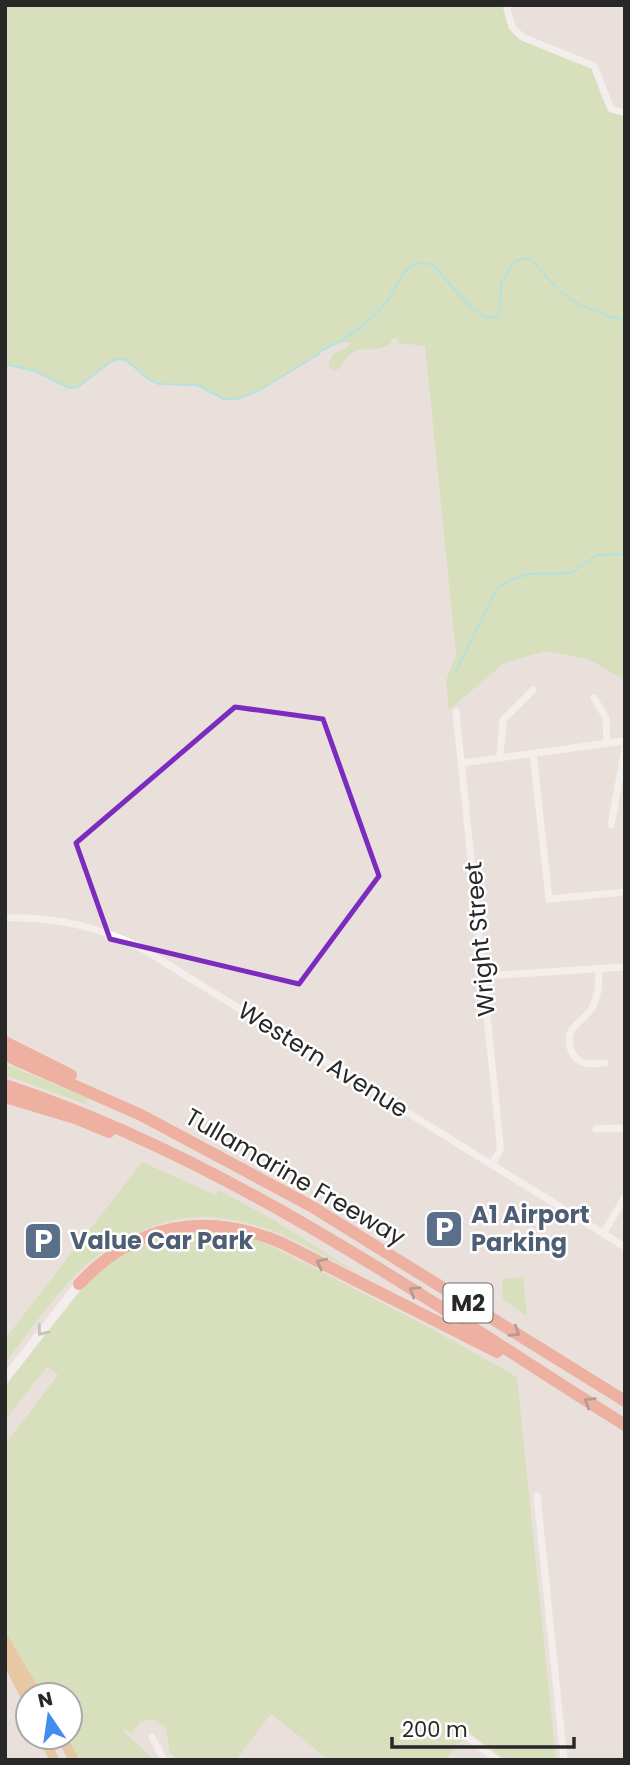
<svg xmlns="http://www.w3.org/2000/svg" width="630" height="1765" font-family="Poppins,sans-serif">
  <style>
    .green { fill: #c1de9a }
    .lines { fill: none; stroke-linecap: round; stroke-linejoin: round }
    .stream { stroke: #73e4e6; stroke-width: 2 }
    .minor { stroke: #fff; stroke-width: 7 }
    .tertiary { stroke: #fff; stroke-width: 9 }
    .primary { stroke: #e7a862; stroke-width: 10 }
    .motorway { stroke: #f4785c; stroke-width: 12 }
    .oneway { stroke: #7a483d }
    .oneway2 { stroke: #9e9e9e }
    .marked { fill: none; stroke: #7b2cbf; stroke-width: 5; stroke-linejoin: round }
    .labels { text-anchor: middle; stroke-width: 5; stroke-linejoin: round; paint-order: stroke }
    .shield { fill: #fff; stroke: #686868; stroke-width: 2 }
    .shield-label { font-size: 23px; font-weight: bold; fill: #282828 }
    .street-label { font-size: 24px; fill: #282828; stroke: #fff }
    .service-label { font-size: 24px; font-weight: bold; fill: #4e5e75; stroke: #fff; text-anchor: start }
  </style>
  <rect width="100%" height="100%" fill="#eae0db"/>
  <g class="green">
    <path d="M5,5H504L507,23L513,32L594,68C600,89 600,114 625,115V680L588,659L546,651L504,663L449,710L446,681L456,655L425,346L398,343V338L392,339L391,343C370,359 358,335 339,369L332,370L328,366L333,354L345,349L352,342L339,343L321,351L319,354L258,391L237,399H224L197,385L159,384L148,379L126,360L118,359L110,362L78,387L69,388L35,371L7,364L5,338Z"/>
    <path d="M5,1064L88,1098L86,1104L5,1075Z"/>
    <path d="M142,1162L216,1195L219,1190L275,1221L364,1277C326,1258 288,1232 247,1223C233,1220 214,1216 199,1217C152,1219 99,1247 68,1283C45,1308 26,1337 5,1363V1339Z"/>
    <path d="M211,1231L241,1234L271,1246L423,1324L517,1377L556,1760H505L469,1732L445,1760H329L271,1714L236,1760H178L170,1753L166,1728L154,1719L140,1722L131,1734L125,1728L123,1731L155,1760H79L66,1737H70V1695H42L5,1633V1444L58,1375L47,1367L5,1420V1386L7,1382L90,1279L119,1255L145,1243L181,1232Z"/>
    <path d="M523,1277L527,1316L503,1299L502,1279Z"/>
  </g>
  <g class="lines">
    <g class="stream">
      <path d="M5,364L35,371L69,388L78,387L110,362L118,359L126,360L148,379L159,384L197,385L224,399H237L258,391L319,354L321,351C345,340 368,324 386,303C395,292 401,269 416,264C420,263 427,264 432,264L472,309L489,318L498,315L500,309L501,283L515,261L526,258L532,260C563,299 577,307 625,321"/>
      <path d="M456,671L497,588L510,580L530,574L572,573L596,555L625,554"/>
    </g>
    <g class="minor">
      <path d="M506,5L512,27L522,37L594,66L611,109L625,113"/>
      <path d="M594,698L606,718L607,742"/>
      <path d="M456,712L500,1143V1150L492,1164"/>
      <path d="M533,753L549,899L625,892"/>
      <path d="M500,757L503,720L533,690"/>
      <path d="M462,763L625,741"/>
      <path d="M611,825L625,748"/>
      <path d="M5,918C53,916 95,926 138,946L625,1247"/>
      <path d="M598,968C600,982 599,993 593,1006C588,1016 577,1022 571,1031C568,1036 569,1042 570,1047C575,1065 589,1065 605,1063"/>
      <path d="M483,976L625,967"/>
      <path d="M596,1129L625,1128"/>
      <path d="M603,1234L625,1197"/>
      <path d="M537,1496L564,1760"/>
      <path d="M152,1737L164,1760"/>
      <path d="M470,1739L497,1760"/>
    </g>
    <path class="tertiary" d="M5,1379L79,1284"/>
    <g class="primary">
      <path d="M5,1641L37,1695"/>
      <path d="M5,1657L28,1701"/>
      <path d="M44,1737L54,1760"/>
      <path d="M61,1737L74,1760"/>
    </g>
    <g class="motorway">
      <path d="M5,1042L71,1075"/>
      <path d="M5,1055L141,1115L311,1206L625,1401"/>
      <path d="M5,1085C230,1159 426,1300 625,1425"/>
      <path d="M5,1097L75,1118L109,1132"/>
      <path d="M79,1284C136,1223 206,1211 282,1243L497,1352"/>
    </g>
  </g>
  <defs><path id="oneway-chevron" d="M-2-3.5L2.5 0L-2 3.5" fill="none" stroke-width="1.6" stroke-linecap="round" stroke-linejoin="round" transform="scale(1.75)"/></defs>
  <g class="oneway">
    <use href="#oneway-chevron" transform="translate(321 1263) rotate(-153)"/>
    <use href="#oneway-chevron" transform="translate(414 1291) rotate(-148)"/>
    <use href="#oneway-chevron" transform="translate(515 1332) rotate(32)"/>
    <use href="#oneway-chevron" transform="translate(589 1402) rotate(-148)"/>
  </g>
  <use class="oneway2" href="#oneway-chevron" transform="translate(42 1331) rotate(128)"/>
  <path d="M0 0H630V1765H0ZM235,707L323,719L379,876L299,984L110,939L76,843Z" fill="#eae0db" fill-opacity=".55" fill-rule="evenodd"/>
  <path class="marked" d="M235,707L323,719L379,876L299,984L110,939L76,843Z"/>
  <defs>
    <g id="parking-square" transform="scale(2.0125)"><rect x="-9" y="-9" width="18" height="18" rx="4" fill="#5c6f8a" stroke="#fff"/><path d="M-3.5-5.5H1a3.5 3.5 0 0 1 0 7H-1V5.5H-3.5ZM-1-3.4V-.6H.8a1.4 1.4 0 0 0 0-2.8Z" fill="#fff"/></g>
  </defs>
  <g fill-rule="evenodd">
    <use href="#parking-square" x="444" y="1229"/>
    <use href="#parking-square" x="43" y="1241"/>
  </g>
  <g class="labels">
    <rect class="shield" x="443.5" y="1283.5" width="49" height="39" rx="5"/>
    <g class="shield-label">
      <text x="468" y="1311">M2</text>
    </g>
    <g class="street-label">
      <text transform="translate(480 939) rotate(-95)" y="8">Wright Street</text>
      <text transform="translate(323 1060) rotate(32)" y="8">Western Avenue</text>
      <text transform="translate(295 1177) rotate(30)" y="8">Tullamarine Freeway</text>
    </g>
    <g class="service-label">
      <text x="471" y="1223">A1 Airport<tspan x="471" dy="28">Parking</tspan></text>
      <text x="70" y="1249">Value Car Park</text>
    </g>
  </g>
  <rect width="630" height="1765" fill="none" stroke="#282828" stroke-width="14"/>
  <g transform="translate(49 1716) rotate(347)"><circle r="33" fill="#ffffff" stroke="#a9a9a9" stroke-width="2"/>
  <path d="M0-5L12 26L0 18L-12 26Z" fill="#438dee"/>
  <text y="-10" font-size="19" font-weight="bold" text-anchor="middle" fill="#282828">N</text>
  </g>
  <path d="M392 1737v10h182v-10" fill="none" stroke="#282828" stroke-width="3.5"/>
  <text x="402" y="1737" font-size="21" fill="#282828" stroke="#ffffff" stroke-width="5" paint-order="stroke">200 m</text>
</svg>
